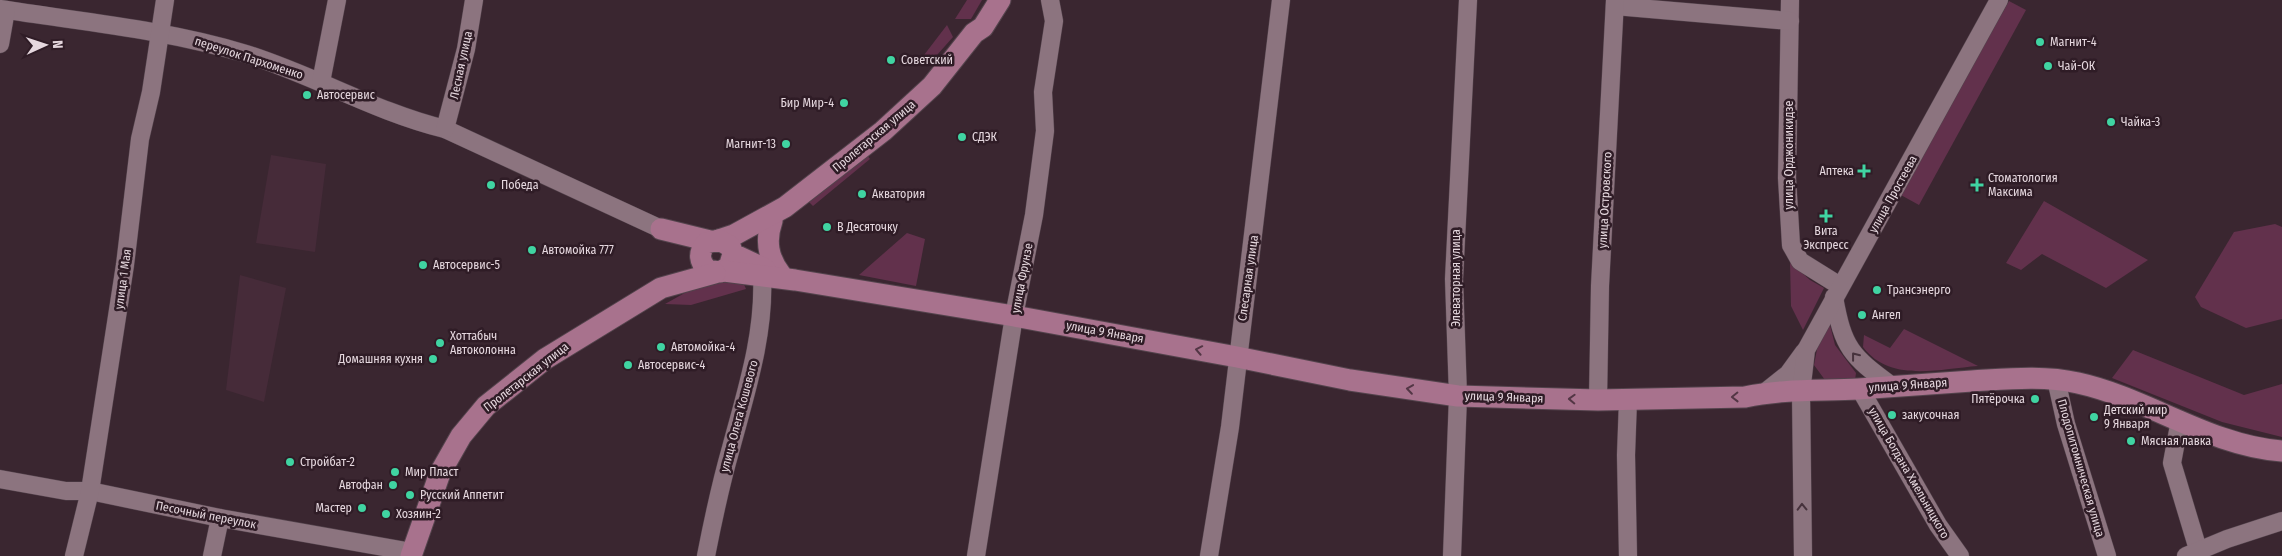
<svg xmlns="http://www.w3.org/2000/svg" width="2282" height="556" font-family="'Fira Sans Condensed',sans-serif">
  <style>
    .built { fill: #462b39 }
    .green { fill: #62314c }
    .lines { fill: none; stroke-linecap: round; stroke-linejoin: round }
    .minor-casing { stroke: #53434c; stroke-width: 19 }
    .major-casing { stroke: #53434c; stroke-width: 23 }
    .minor { stroke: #8c747f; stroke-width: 18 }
    .major { stroke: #a8728d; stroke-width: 21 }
    .oneway { stroke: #533645 }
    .oneway2 { stroke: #46323c }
    .poi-dot { fill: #40d4a2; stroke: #2f1c26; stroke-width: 2 }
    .labels { text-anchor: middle; stroke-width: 5; stroke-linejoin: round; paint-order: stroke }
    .poi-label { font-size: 12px; fill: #e6d8df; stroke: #2f1c26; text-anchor: start }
    .street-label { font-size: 12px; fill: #e6d8df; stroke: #2f1c26 }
  </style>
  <rect width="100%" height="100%" fill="#3a2630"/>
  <g class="built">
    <path d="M271,155L326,164L315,252L256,243Z"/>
    <path d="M240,275L286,288L264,402L226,390Z"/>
  </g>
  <g class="green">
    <path d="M967,0H982L971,19H955Z"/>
    <path d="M2009,1L2026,10L1919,205L1899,194Z"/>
    <path d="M947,25L953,37L929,64L921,59Z"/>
    <path d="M864,151L870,159L813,206L807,200Z"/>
    <path d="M2044,201L2148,260L2106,288L2042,254L2021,270L2006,263Z"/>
    <path d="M2275,224L2282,227V319L2246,328L2201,307L2195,297L2234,232Z"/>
    <path d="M907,233L925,239L916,286L859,275Z"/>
    <path d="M1790,262L1810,280L1824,288L1803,330L1791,306Z"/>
    <path d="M708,280H742L746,289L691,305L665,304Z"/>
    <path d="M1830,325L1835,345L1856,373L1855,380H1825L1814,365L1818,344Z"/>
    <path d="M1904,329L1978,366C1938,369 1890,383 1863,347L1864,335L1890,348Z"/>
    <path d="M2133,350L2244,395L2282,384V437L2222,422L2112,378Z"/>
  </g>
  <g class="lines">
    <g class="minor-casing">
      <g id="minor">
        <path d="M1790,0L1787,178L1791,245L1800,261L1840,286"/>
        <path d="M1615,6L1790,21"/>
        <path d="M0,9C82,22 163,29 243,53C312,74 375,112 445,129L661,229"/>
        <path d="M0,44L6,10"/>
        <path d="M321,82L337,0"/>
        <path d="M445,129L466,49L474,0"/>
        <path d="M1834,297C1843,348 1851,356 1892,386"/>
        <path d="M2056,379L2066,424L2107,556"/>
        <path d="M1860,389L1938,525L1960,556"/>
        <path d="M1764,393L1788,374L1804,352"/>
        <path d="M1598,400L1600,286L1615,0"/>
        <path d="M1628,400L1626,455L1628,556"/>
        <path d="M2180,420L2172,463L2200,556"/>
        <path d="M0,479L66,491H90L220,518L412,552"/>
        <path d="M74,556L90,491L125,265L140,139L151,92L165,0"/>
        <path d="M212,556L220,518"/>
        <path d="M706,556C713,520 721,483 731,448C746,392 765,334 762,275"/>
        <path d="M976,556L1014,316L1034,215L1045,131L1043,92L1054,21L1050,0"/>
        <path d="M1209,556L1230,427L1281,0"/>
        <path d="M1452,556L1458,396L1454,279L1468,0"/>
        <path d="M1803,556L1801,393L1806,350L1999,0"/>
        <path d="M2186,556L2227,539L2282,521"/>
      </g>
    </g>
    <g class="major-casing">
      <g id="major">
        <path d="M772,221C765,241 768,258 781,275"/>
        <path d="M661,229L710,241"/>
        <path d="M719,240L734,235L785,207L883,131L932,86L974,33L983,27L1000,0"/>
        <path d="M733,254L729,267L720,272L708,270C699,262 698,253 706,243L719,240L730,246L733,254L765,269"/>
        <path d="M724,271L795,280L1014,316L1237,357L1350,380L1458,396L1598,400L1745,397C1781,389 1821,391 1858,389C1896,386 1934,384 1972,381C2007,379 2043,375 2078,383C2147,398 2210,446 2282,451"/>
        <path d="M411,556L440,473L461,436L486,406L545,359L661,288L715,273"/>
      </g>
    </g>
    <use href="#minor" class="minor"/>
    <use href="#major" class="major"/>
  </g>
  <defs><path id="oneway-chevron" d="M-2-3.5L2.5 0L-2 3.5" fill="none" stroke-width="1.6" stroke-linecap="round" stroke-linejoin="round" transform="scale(1.25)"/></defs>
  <g class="oneway">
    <use href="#oneway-chevron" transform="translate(1199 350) rotate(-169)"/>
    <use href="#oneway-chevron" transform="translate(1410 389) rotate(-172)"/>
    <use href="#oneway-chevron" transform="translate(1735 397) rotate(179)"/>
    <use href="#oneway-chevron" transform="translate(1572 399) rotate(-178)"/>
  </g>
  <g class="oneway2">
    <use href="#oneway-chevron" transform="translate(1855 356) rotate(-128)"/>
    <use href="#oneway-chevron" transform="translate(1802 507) rotate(-91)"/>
  </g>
  <g class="poi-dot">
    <circle cx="2040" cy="42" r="5"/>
    <circle cx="891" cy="60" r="5"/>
    <circle cx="2048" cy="66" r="5"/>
    <circle cx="307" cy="95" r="5"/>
    <circle cx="844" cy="103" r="5"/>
    <circle cx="2111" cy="122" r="5"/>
    <circle cx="962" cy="137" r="5"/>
    <circle cx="786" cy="144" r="5"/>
    <path d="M1861.5 163.5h5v5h5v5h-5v5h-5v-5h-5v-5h5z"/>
    <circle cx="491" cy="185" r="5"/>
    <path d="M1974.5 177.5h5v5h5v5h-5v5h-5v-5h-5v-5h5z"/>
    <circle cx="862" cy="194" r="5"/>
    <path d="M1823.5 208.5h5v5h5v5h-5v5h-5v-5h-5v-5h5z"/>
    <circle cx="827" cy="227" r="5"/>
    <circle cx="532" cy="250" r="5"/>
    <circle cx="423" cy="265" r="5"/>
    <circle cx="1877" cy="290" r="5"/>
    <circle cx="1862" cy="315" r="5"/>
    <circle cx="440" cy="343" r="5"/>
    <circle cx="661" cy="347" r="5"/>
    <circle cx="433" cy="359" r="5"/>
    <circle cx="628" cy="365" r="5"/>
    <circle cx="2035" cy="399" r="5"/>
    <circle cx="1892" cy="415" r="5"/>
    <circle cx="2094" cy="417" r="5"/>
    <circle cx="2131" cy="441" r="5"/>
    <circle cx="290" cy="462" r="5"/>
    <circle cx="395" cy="472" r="5"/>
    <circle cx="393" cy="485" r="5"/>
    <circle cx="410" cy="495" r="5"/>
    <circle cx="362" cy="508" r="5"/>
    <circle cx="386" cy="514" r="5"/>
  </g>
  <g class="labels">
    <g class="poi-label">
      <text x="2050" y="46">Магнит-4</text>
      <text x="901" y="64">Советский</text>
      <text x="2058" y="70">Чай-ОК</text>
      <text x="317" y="99">Автосервис</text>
      <text x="834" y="107" text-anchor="end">Бир Мир-4</text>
      <text x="2121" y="126">Чайка-3</text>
      <text x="972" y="141">СДЭК</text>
      <text x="776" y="148" text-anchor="end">Магнит-13</text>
      <text x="1854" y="175" text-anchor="end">Аптека</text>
      <text x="1988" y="182">Стоматология<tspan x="1988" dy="14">Максима</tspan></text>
      <text x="501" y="189">Победа</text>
      <text x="872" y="198">Акватория</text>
      <text x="837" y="231">В Десяточку</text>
      <text x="1826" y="235" text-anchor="middle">Вита<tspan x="1826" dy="14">Экспресс</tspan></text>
      <text x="542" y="254">Автомойка 777</text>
      <text x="433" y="269">Автосервис-5</text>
      <text x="1887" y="294">Трансэнерго</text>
      <text x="1872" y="319">Ангел</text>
      <text x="450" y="340">Хоттабыч<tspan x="450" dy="14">Автоколонна</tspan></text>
      <text x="671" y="351">Автомойка-4</text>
      <text x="423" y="363" text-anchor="end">Домашняя кухня</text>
      <text x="638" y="369">Автосервис-4</text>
      <text x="2025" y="403" text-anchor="end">Пятёрочка</text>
      <text x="2104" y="414">Детский мир<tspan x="2104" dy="14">9 Января</tspan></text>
      <text x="1902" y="419">закусочная</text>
      <text x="2141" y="445">Мясная лавка</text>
      <text x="300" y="466">Стройбат-2</text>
      <text x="405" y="476">Мир Пласт</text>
      <text x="383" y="489" text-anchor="end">Автофан</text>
      <text x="420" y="499">Русский Аппетит</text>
      <text x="352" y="512" text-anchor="end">Мастер</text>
      <text x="396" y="518">Хозяин-2</text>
    </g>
    <g class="street-label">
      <text transform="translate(249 58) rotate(18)" y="4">переулок Пархоменко</text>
      <text transform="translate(461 65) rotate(-78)" y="4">Лесная улица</text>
      <text transform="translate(874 136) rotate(-40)" y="4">Пролетарская улица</text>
      <text transform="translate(1789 155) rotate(-90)" y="4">улица Орджоникидзе</text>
      <text transform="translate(1893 194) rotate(-61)" y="4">улица Простеева</text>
      <text transform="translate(1605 200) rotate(-87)" y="4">улица Островского</text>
      <text transform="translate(1022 278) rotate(-79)" y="4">улица Фрунзе</text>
      <text transform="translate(1248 278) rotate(-82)" y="4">Слесарная улица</text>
      <text transform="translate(1456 278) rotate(-90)" y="4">Элеваторная улица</text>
      <text transform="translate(123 279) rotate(-82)" y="4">улица 1 Мая</text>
      <text transform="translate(1105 332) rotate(10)" y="4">улица 9 Января</text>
      <text transform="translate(526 377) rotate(-38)" y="4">Пролетарская улица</text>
      <text transform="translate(1908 385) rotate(-4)" y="4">улица 9 Января</text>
      <text transform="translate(1504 397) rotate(2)" y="4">улица 9 Января</text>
      <text transform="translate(739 416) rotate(-75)" y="4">улица Олега Кошевого</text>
      <text transform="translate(2081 468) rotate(74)" y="4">Плодопитомническая улица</text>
      <text transform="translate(1909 473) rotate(60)" y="4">улица Богдана Хмельницкого</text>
      <text transform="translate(206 515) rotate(11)" y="4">Песочный переулок</text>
    </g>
  </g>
  <g transform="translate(45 45) rotate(87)" stroke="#2f1c26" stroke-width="4" paint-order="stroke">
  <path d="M0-4L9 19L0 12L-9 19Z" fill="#e6d8df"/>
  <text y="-8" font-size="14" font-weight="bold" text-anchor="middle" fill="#e6d8df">N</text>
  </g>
</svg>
